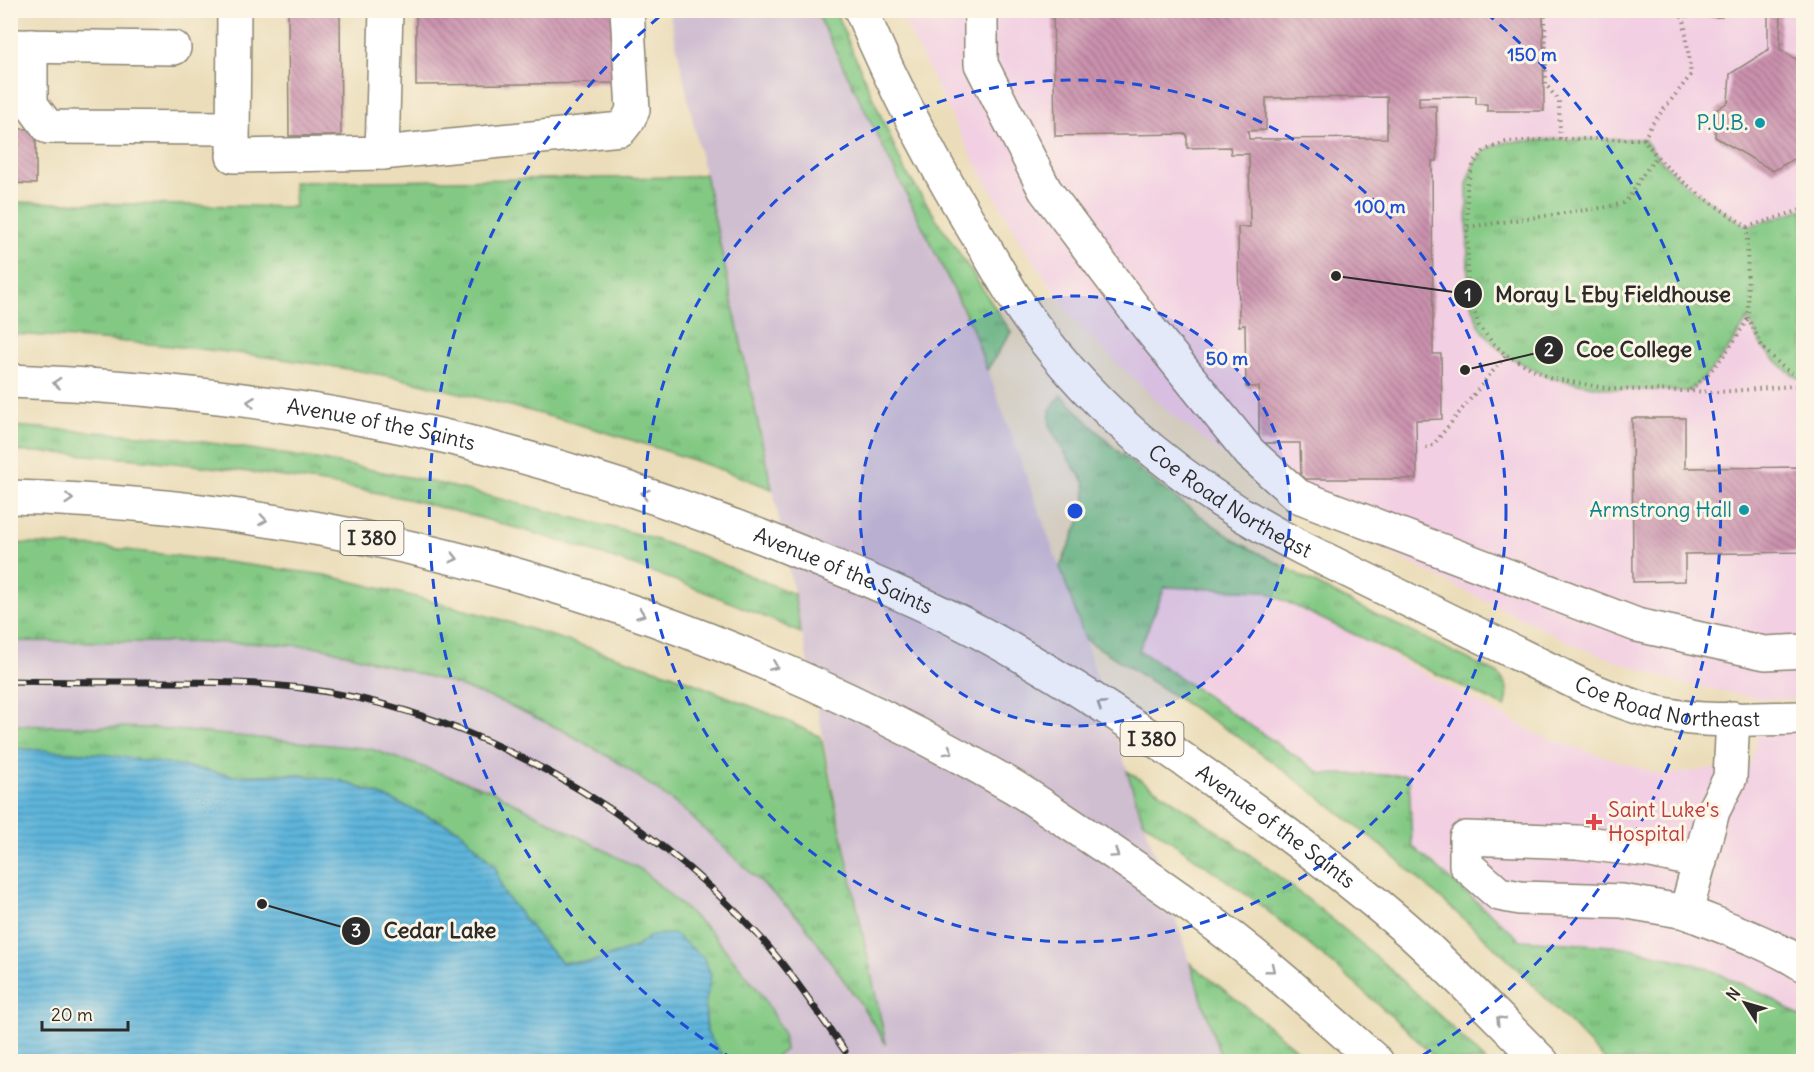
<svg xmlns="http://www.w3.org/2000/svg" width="1814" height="1072" font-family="Delius,sans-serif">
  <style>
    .built { fill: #f2cfe2 }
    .industrial { fill: #cfbdd0 }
    .grass { fill: url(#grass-tufts); stroke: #577a58; stroke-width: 1.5 }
    .water { fill: url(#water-rules); stroke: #447083; stroke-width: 1.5 }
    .building { fill: url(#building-back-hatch); fill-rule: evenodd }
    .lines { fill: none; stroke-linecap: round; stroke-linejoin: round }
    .minor-casing { stroke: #8b8472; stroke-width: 36 }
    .major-casing { stroke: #8b8472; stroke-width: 36 }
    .highway-casing { stroke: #8b8472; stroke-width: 36 }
    .path { stroke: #8b8472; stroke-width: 4; stroke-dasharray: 1.5 4.5; stroke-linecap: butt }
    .minor { stroke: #fff; stroke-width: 33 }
    .major { stroke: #fff; stroke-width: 33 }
    .highway { stroke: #fff; stroke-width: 33 }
    .rail-casing { stroke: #2b2b2b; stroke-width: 7 }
    .rail { stroke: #fcf5e5; stroke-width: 4.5; stroke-dasharray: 14; stroke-linecap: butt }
    .oneway { stroke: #a0a0a0 }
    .ring { fill: none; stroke: #1d4ed8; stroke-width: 3; stroke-dasharray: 10 8 }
    .culture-dot { fill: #0f9aa8; stroke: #fcf5e5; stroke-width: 2 }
    .health-dot { fill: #e0444e; stroke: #fcf5e5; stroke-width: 2 }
    .labels { text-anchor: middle; stroke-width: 6; stroke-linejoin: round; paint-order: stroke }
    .shield { fill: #fcf5e5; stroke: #6a6863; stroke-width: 1.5 }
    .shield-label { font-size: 20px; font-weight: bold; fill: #2b2b2b }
    .culture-label { font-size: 21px; fill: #0d838f; stroke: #fcf5e5; text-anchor: end }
    .street-label { font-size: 21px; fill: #2b2b2b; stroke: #fcf5e5 }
    .health-label { font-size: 21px; fill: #be3a42; stroke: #fcf5e5; text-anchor: start }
    .centre { fill: #1d4ed8; stroke: #fcf5e5; stroke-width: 3 }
    .ring-label { font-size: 18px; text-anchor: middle; font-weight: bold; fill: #1d4ed8; stroke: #fcf5e5; stroke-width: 6; stroke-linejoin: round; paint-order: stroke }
    .leader { fill: none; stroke: #2b2b2b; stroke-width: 2 }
    .callout-dot { fill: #2b2b2b; stroke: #fcf5e5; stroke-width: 2 }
    .mark-label { font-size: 18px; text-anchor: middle; font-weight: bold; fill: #fff }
    .callout-label { font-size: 22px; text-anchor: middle; font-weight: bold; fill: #2b2b2b; stroke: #fcf5e5; stroke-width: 6; stroke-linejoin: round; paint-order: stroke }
  </style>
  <defs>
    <pattern id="grass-tufts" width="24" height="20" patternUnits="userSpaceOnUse" patternTransform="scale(1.5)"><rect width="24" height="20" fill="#83c984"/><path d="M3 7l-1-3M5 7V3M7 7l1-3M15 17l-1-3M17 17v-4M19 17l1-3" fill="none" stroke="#6ba36c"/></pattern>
    <pattern id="water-rules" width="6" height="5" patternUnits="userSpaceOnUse" patternTransform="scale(1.5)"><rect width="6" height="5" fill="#5eb5db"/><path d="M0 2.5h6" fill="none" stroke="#4e93b2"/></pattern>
    <pattern id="building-back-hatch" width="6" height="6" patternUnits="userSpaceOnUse" patternTransform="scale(1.5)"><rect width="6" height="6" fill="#ca91ad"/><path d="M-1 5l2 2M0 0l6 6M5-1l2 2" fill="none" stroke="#a4778d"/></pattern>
  </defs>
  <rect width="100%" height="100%" fill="#fcf5e5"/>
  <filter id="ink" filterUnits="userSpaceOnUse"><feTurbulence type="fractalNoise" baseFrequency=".0167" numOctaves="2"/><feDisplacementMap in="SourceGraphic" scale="12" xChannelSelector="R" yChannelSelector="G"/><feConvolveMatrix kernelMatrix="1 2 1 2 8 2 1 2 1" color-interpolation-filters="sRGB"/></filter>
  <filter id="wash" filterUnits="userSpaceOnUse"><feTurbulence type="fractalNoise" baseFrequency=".008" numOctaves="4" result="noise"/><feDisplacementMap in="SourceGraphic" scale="24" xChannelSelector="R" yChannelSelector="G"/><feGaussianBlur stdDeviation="1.35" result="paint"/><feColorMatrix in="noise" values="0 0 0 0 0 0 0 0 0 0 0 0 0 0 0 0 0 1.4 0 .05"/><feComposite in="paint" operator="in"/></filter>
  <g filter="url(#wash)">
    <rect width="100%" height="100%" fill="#ebddb9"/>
    <g class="built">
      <path d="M899,11H1803V699H1762L1676,682L1581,648L1441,579L1324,518L1242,469L1173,416L1078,325L1021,242L970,153Z"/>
      <path d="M1102,584L1264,591L1329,622L1539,735L1662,775L1751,764L1760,718L1803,717V1061H1659L1356,798L1099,623Z"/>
    </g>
    <path class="industrial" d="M669,11H816L972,327L1075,610L1222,1061H760L757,1058L772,1059L492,791L371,749L154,728L11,725V641L261,643L321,647L448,682L502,702L564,731L621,764L684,810L802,921L885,1042L770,476Z"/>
    <g class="grass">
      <path d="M816,11H835L905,171L1011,332L987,370L972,327Z"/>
      <path d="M1560,139H1644C1668,176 1710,202 1747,227L1803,209V381L1785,369L1763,348L1748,319C1731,346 1715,370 1689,391L1611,389L1550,378L1506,355L1492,342L1479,326L1472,304L1468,282L1467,184L1474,163L1485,150L1506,142Z"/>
      <path d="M705,174L772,489C681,453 586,425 491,401C459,393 426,384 394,377C267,353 139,341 11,334V202L295,207L293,182L685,177Z"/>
      <path d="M1061,395L1111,445L1159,486L1236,541L1354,604L1497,673C1508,684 1510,693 1505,707L1264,591L1165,587L1139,650L1322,774L1409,775L1412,846L1521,940L1626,947L1702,966L1767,996L1803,1018V1061H1606L1507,958L1383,847L1314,793L1237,736L1085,639L1060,567L1086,506L1085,483L1069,460L1050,427V410Z"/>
      <path d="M11,426L179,438L322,460L418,479L462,489L645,536L705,557L794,594L801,633C677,576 547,533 415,501C365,489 314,481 263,474C179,462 95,454 11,451Z"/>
      <path d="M11,543L103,547L234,563L325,575L412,596L499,619L671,674L785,720L821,737L886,1044L862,1006L802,921L684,810L621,764L564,731L502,702L448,682L321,647L261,643L11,641Z"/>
      <path d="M10,725L154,728L371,749L492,791L642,870L711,932L762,995L783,1033L785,1050L773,1059H724L707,1033L705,1005L711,975L703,957L652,935L636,947L591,962H562L544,944L503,892L495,866L459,830L385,797L339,780L291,774L234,776L188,767L102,755L11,748Z"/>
      <path d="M1127,771C1256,852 1379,951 1485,1061H1438L1408,1031L1336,967L1258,903L1143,821Z"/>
      <path d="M1190,963L1247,1008L1310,1061H1222Z"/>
    </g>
    <path class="water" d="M11,748L102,754L188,767L234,776L291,774L339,780L385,797L459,830L495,866L503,892L544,944L562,962H591L636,947L652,935L674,934L703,957L711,975L705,1005L707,1033L724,1058H757L760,1061H11Z"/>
    <g id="blocks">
      <g class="building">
        <path d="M288,10H340L341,136H289Z"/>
        <path d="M416,10H614L615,83L416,85Z"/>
        <path d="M1053,10H1543L1544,111H1487V104H1476V96L1419,97V106H1436L1437,161H1432L1433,354H1441L1442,419L1416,420L1417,479H1301L1300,443H1259V387H1246L1245,325L1239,326L1238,227H1250L1249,154H1231L1230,147L1187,148V134L1055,136ZM1387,97V138L1249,139L1248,131L1266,130V98Z"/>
        <rect x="1685" y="10" width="37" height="7"/>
        <path d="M1768,10H1781L1780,49L1804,64V153L1773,171L1715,137L1716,110L1728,102L1730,74L1768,50Z"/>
        <path d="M10,129H36V184L10,183Z"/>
        <path d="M1632,418H1685V468L1804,467V552L1685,554V581L1633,582Z"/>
      </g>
    </g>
  </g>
  <g filter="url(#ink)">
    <use href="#blocks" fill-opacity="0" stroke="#8b8472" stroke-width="1.5"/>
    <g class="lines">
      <g class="minor-casing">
        <g id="minor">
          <path d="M981,10V64L1045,190L1149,328L1250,453L1298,496L1637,625L1765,653L1804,651"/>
          <path d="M10,46L174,48"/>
          <path d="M31,46V104L48,127L233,128"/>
          <path d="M233,149L234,10"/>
          <path d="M382,153L621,129L628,120L633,110L627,10"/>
          <path d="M233,156L382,153L386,10"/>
          <path d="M1700,862L1651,851L1577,842L1466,838V865L1499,894L1520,898L1622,901L1686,912L1713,811L1730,778L1733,718"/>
          <path d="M1686,912C1725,928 1768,942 1804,965"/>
        </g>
      </g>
      <g class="major-casing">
        <g id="major">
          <path id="s1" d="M861,10C896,93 938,172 985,248C999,271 1012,296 1028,318C1098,416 1197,495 1304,549L1585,687C1612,698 1640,710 1669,715C1711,723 1760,718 1804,718"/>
        </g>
      </g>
      <g class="highway-casing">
        <g id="highway">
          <path id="s2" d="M10,381C162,387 316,404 464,441C578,470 690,507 800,552C861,577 923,602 981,633C1065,678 1144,731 1221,786C1287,833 1352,881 1412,934C1457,975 1499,1019 1542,1062"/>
          <path d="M10,497C365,506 708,610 1014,787C1040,803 1065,821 1090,837C1130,864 1171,891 1209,920C1268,964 1322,1013 1377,1062"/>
        </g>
      </g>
      <g class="path">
        <path d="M1545,10L1546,85L1559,101L1560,139H1644C1668,177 1710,201 1747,227L1804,209"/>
        <path d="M1560,139L1506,142L1485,150L1474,163L1467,184L1468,282L1472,304L1479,326L1492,342L1506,355L1550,378L1611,389L1719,392L1804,385"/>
        <path d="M1644,139L1652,124L1691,75L1684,19L1673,10"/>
        <path d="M1468,227L1607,207L1623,203L1630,197L1641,177L1656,157"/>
        <path d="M1747,227L1748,318L1763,348L1785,369L1804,381"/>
        <path d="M1690,390C1715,370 1732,346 1748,318"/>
        <path d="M1426,448L1433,445L1506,355"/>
      </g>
      <use href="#minor" class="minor"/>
      <use href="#major" class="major"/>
      <use href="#highway" class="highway"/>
      <g class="rail-casing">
        <path id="rail" d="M10,681C61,682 111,682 161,682C208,682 254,682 301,688C473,710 645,811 761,938C792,973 818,1013 845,1051"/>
      </g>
      <use href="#rail" class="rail"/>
    </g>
    <defs><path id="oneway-chevron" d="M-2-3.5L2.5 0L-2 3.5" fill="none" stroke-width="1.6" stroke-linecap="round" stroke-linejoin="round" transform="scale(1.5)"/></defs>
    <g class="oneway">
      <use href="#oneway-chevron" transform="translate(57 383) rotate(-177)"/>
      <use href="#oneway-chevron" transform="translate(251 402) rotate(-173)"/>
      <use href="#oneway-chevron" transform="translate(645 494) rotate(-162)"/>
      <use href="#oneway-chevron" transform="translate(69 499) rotate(4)"/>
      <use href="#oneway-chevron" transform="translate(263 520) rotate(8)"/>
      <use href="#oneway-chevron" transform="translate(454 558) rotate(14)"/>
      <use href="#oneway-chevron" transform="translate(641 614) rotate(20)"/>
      <use href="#oneway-chevron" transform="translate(774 666) rotate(23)"/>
      <use href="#oneway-chevron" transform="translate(1101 705) rotate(-147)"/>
      <use href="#oneway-chevron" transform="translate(949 751) rotate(29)"/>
      <use href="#oneway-chevron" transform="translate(1115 854) rotate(34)"/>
      <use href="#oneway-chevron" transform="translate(1271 969) rotate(39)"/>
      <use href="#oneway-chevron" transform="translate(1500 1020) rotate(-135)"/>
    </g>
  </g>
  <circle cx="1075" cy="511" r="215" fill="#1d4ed8" fill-opacity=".12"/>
  <g class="ring">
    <circle cx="1075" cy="511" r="215"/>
    <circle cx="1075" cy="511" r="431"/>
    <path d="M733 1059A646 646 0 0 1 664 13M1486 13A646 646 0 0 1 1417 1059"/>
  </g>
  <g class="culture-dot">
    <circle cx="1760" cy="123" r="6"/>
    <circle cx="1744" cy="510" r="6"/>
  </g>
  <path class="health-dot" d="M1591 813h6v6h6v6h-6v6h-6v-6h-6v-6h6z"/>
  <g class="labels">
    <g class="shield">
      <rect x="340.5" y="521" width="63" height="34" rx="4.5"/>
      <rect x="1120.5" y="722" width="63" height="34" rx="4.5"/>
    </g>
    <g class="shield-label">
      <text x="372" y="545">I 380</text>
      <text x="1152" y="746">I 380</text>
    </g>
    <g class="culture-label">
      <text x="1748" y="130">P.U.B.</text>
      <text x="1732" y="517">Armstrong Hall</text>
    </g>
    <g class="street-label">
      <text dy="7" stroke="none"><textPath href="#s2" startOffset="374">Avenue of the Saints</textPath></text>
      <text dy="7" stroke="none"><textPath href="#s1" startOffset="626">Coe Road Northeast</textPath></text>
      <text dy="7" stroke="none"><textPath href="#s2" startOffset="860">Avenue of the Saints</textPath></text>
      <text dy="7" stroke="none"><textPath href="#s1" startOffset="1112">Coe Road Northeast</textPath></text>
      <text dy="7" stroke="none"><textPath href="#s2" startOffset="1364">Avenue of the Saints</textPath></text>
    </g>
    <g class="health-label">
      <text x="1608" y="817">Saint Luke's<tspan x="1608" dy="24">Hospital</tspan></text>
    </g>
  </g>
  <circle cx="1075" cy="511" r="9" class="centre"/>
  <g class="ring-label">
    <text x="1532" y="61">150 m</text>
    <text x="1380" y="213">100 m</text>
    <text x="1227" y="365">50 m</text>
  </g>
  <path class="leader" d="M1336 276L1468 294M1465 370L1549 350M262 904L356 931"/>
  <g class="callout-dot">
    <circle cx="1336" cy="276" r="6"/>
    <circle cx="1465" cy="370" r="6"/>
    <circle cx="262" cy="904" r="6"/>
    <circle cx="1468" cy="294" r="15"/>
    <circle cx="1549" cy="350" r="15"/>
    <circle cx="356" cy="931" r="15"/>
  </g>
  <g class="mark-label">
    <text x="1468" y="301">1</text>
    <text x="1549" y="356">2</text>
    <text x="356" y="937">3</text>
  </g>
  <g class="callout-label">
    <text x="1613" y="302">Moray L Eby Fieldhouse</text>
    <text x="1634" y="357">Coe College</text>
    <text x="440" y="938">Cedar Lake</text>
  </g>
  <rect width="1814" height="1072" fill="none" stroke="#fcf5e5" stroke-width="36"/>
  <g transform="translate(1745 1003) rotate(307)" stroke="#fcf5e5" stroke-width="4.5" paint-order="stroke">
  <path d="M0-4.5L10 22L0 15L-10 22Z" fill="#2b2b2b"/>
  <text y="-9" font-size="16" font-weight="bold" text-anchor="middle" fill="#2b2b2b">N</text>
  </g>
  <path d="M42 1021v9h86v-9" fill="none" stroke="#2b2b2b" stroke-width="3"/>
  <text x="51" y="1021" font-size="18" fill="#2b2b2b" stroke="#fcf5e5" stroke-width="4.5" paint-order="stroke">20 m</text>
</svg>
